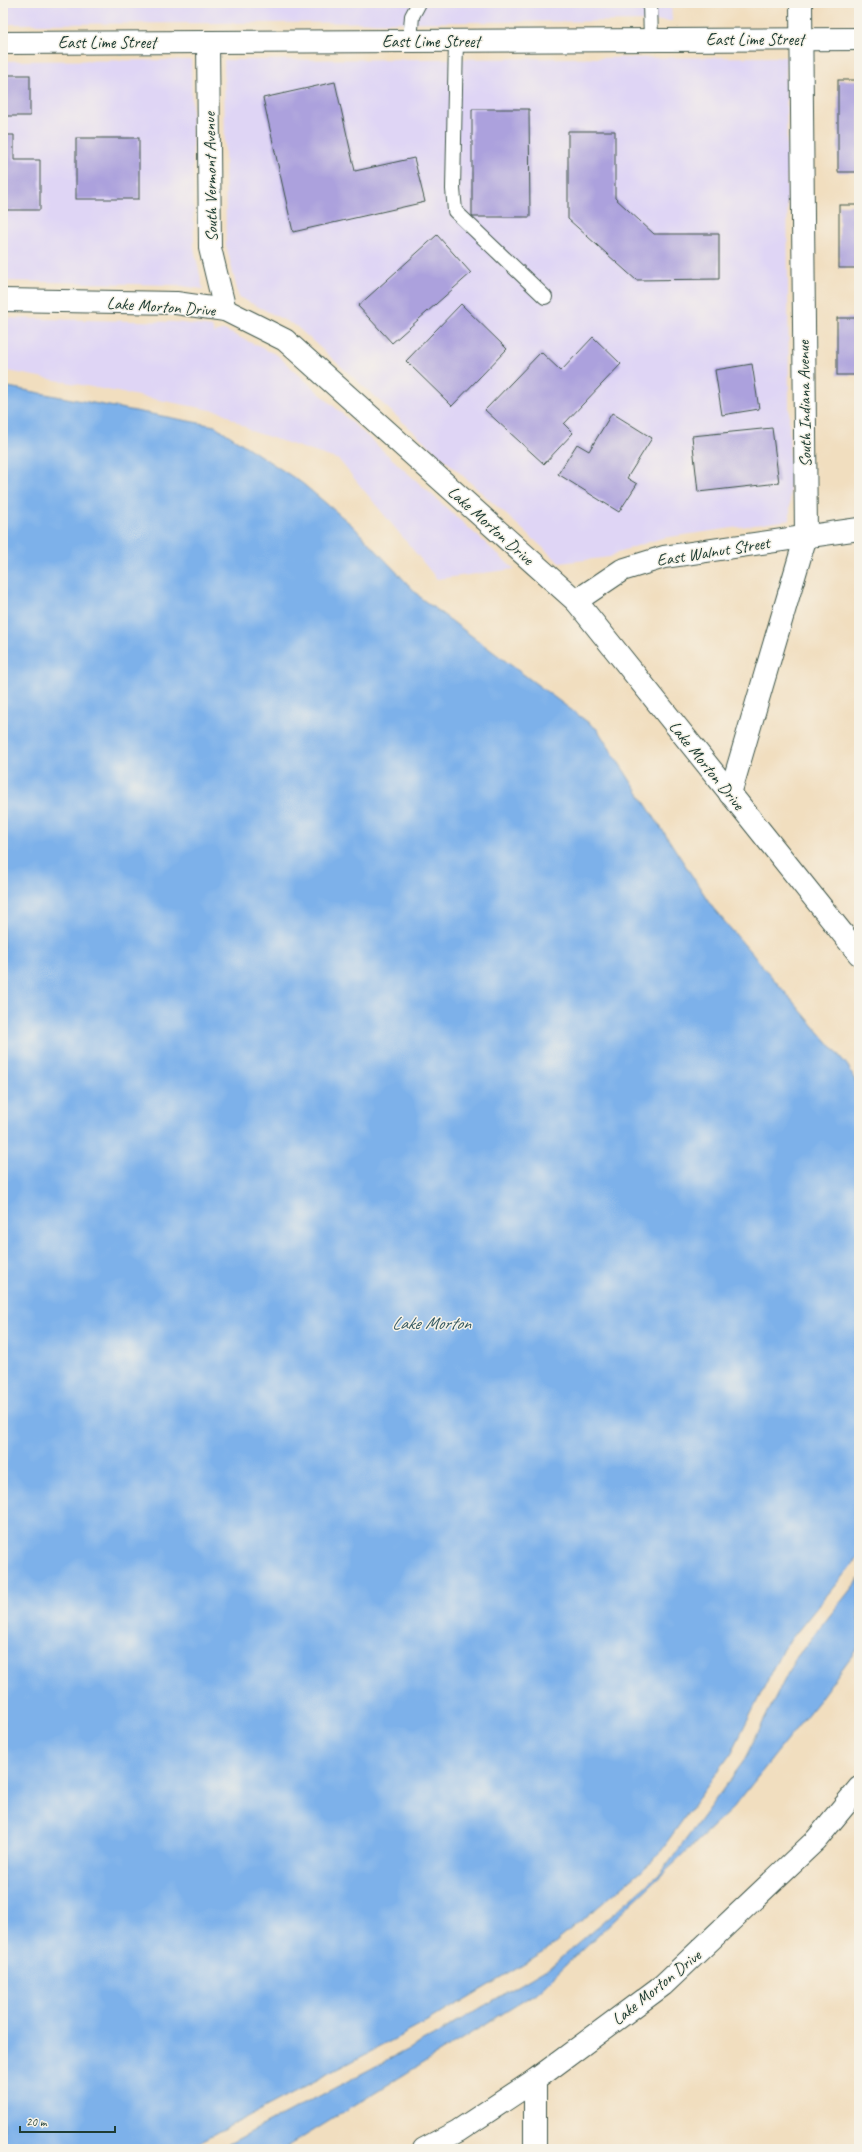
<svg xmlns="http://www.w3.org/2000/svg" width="862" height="2152" font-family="Caveat,sans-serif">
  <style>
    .built { fill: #dfd5f5 }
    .water { fill: #7db1ea; stroke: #4e778f }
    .building { fill: #aca1dd }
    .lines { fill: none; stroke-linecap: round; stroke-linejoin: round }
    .service-casing { stroke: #3e5549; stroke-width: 16 }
    .minor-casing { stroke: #3e5549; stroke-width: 24 }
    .tertiary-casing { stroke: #3e5549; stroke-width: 24 }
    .service { stroke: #fff; stroke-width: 14 }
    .minor { stroke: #fff; stroke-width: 22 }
    .tertiary { stroke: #fff; stroke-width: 22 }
    .labels { text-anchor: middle; stroke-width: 3; stroke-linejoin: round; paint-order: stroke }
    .street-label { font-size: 17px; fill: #1f3d34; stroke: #f7f3e8 }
    .water-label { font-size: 18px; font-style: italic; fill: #365a62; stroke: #f7f3e8 }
  </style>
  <rect width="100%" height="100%" fill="#f7f3e8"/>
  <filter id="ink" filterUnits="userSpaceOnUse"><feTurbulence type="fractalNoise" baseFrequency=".025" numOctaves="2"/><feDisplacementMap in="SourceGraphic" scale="8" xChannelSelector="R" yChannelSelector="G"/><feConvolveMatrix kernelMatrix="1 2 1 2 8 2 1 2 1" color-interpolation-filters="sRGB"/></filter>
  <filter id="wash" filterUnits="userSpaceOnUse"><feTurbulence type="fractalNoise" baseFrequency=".012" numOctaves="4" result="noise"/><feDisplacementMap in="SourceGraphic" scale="16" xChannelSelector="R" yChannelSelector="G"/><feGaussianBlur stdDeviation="0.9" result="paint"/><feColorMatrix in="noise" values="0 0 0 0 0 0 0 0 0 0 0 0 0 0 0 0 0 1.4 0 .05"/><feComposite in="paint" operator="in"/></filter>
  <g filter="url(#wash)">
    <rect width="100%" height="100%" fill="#f1debf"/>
    <g class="built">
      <path d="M3,3H671L672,21L3,24Z"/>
      <path d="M786,57L790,520L662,538L618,552L610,557L560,563L296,326L239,297L226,245L224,60Z"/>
      <path d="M191,60L194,248L203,289L176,285L3,281V61Z"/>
      <path d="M3,318L174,322L212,327L214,333L224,330L277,355L514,569L437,579L339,460L251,431L222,412L3,370Z"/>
    </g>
    <g class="water">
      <path d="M3,386L215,426L302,483L353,526L422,599L597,729L713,908L848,1066L859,1089V1556L783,1649L732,1752L654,1860L543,1953L427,2022L186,2149H3Z"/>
      <path d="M859,1579V1646L819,1700L733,1808L536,1993L284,2149H219L433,2036L550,1967L662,1872L743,1762L795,1659Z"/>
    </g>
    <g id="blocks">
      <g class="building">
        <rect x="3" y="75" width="27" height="41"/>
        <rect x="838" y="80" width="21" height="92"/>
        <path d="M335,82L355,171L414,158L425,202L293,232L263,98Z"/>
        <path d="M472,109H529L530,217H472Z"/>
        <path d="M568,131H615V198L654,234H719V279L636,280L568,219Z"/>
        <path d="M3,135H14V160H40V210H3Z"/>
        <rect x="76" y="138" width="63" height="61"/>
        <rect x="839" y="205" width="20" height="63"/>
        <path d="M437,235L471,273L392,343L358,306Z"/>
        <path d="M461,304L507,349L452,406L406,361Z"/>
        <rect x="837" y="318" width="22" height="57"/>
        <path d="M593,337L621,364L564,424L573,433L544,464L485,410L541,352L561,371Z"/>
        <path d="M752,364L759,409L722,415L715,370Z"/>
        <path d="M612,413L652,438L627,478L637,484L619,512L558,474L577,444L589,451Z"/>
        <path d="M772,428L779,483L698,492L692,436Z"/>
      </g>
    </g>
  </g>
  <g filter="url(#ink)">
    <use href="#blocks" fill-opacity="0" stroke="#3e5549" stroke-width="1"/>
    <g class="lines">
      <g class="service-casing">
        <g id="service">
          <path d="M650,3L651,39"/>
          <path d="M456,40L453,189L455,211L545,297"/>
          <path d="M410,41L412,16L419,3"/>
        </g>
      </g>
      <g class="minor-casing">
        <g id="minor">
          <path d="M208,42L210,248L225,310"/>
          <path d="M576,601L622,570L664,557L859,529"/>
          <path d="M730,794L806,536L801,3"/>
          <path d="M535,2080V2149"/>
        </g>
      </g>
      <g class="tertiary-casing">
        <g id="tertiary">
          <path d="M3,43L859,39"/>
          <path d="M3,300L176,303L225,310L285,340L576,601L859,954"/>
          <path d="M424,2149L458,2131L535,2080L663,1985L816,1840L859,1788"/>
        </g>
      </g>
      <use href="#service" class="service"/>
      <use href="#minor" class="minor"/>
      <use href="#tertiary" class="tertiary"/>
    </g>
  </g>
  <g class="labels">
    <g class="street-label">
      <text x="755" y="45">East Lime Street</text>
      <text x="431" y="47">East Lime Street</text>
      <text x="107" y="48">East Lime Street</text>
      <text transform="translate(210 177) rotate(-91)" y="6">South Vermont Avenue</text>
      <text transform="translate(161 306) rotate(4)" y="6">Lake Morton Drive</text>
      <text transform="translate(804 404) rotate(-91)" y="6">South Indiana Avenue</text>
      <text transform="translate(491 525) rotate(42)" y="6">Lake Morton Drive</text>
      <text transform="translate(713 551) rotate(-9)" y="6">East Walnut Street</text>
      <text transform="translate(707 765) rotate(51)" y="6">Lake Morton Drive</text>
      <text transform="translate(656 1987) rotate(-39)" y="6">Lake Morton Drive</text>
    </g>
    <g class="water-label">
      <text x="431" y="1329">Lake Morton</text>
    </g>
  </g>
  <rect width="862" height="2152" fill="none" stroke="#f7f3e8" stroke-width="16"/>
  <path d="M20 2126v6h95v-6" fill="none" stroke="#1f3d34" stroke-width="2"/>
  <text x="26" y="2126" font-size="12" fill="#1f3d34" stroke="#f7f3e8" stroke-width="3" paint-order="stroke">20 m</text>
</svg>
